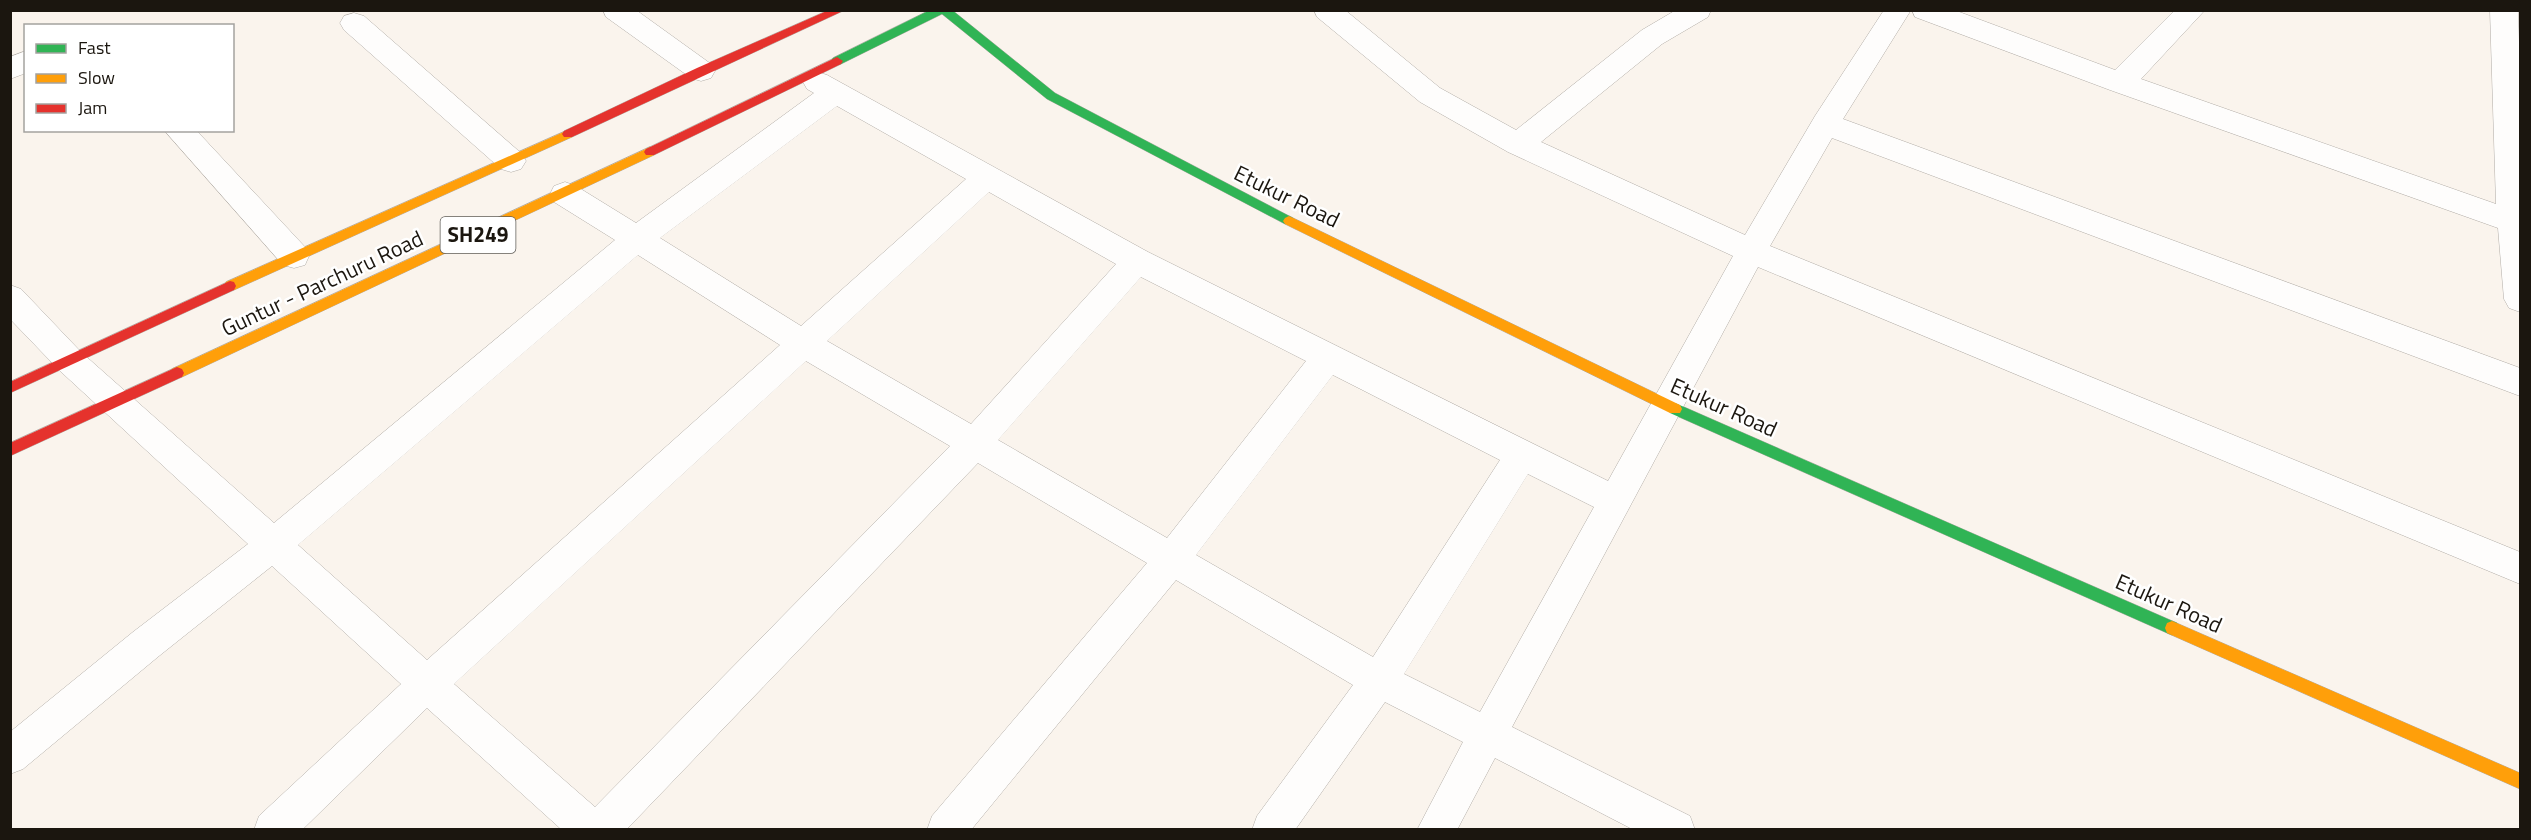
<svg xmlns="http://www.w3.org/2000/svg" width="2531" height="840" font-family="'Titillium Web',sans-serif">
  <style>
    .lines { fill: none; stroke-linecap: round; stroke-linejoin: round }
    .street-casing { stroke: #b2ada7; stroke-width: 1 }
    .fast-casing { stroke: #b2ada7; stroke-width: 1 }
    .slow-casing { stroke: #b2ada7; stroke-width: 1 }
    .jam-casing { stroke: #b2ada7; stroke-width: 1 }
    .street { fill: #fefdfc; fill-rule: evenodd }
    .fast { fill: #30b455; fill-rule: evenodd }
    .slow { fill: #ff9f0a; fill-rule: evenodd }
    .jam { fill: #e5322d; fill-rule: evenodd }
    .labels { text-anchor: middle; stroke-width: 5; stroke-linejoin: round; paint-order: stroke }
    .shield { fill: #fff; stroke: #5f5c57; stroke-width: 1.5 }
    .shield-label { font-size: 21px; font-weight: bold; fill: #1b160f }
    .street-label { font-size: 22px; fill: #1b160f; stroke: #fff }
  </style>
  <rect width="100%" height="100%" fill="#faf4ed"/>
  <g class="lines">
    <g class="street-casing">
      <g id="street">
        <path d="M603,10H636L711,64L715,71L711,78L701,81L691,78L606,17Z"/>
        <path d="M1314,10H1345L1440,88L1516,130L1642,30L1676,10H1711L1708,17L1662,44L1541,142L1745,235L1815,116L1884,10H1911L1843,119L2520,368V396L1832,138L1770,246L2520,552V584L1758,267L1512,727L1690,816L1695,830H1634L1495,758L1457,830H1417L1463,742L1385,702L1295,830H1252L1257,816L1353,685L1176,580L971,830H927L932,816L1147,563L978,463L626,830H562L427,708L302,830H254L259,816L401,684L272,566L159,656L23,769L10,774V732L133,632L248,544L59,370L10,319V285L21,289L81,352L274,523L615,240L554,202L550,194L554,186L565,182L576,186L636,223L814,93L807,89L803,82L807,75L817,72L827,75L1148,252L1608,481L1733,256L1508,152L1420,102L1317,17ZM837,106L966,179L801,326L660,238ZM989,192L1116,264L971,424L827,341ZM638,255L780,345L427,660L298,545ZM1141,277L1306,361L1167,538L998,440ZM806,361L950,446L595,807L454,684ZM1333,375L1500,460L1373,657L1196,555ZM1528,474L1594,507L1480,712L1404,674Z"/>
        <path d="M1912,10H1954L2115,70L2175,10H2205L2141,79L2496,204L2490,10H2518L2520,75V312L2509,308L2504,299L2498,228L2110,90L1915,17Z"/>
        <path d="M354,13L364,16L521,153L526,161L521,169L511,172L501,169L344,30L340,23L344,16Z"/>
        <path d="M26,51V73L10,79V57Z"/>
        <path d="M164,130H196L305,247L309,256L305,265L294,268L283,265Z"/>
      </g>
    </g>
    <g class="fast-casing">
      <g id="fast">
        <path d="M930,10H952L1055,93L1293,218L1295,221L1293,224H1285L1047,99L942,14L841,64L837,65L831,61L833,58Z"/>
        <path d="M1675,403L2177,623L2179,628L2177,633L2172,635L2167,633L1670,413L1668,409L1670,405Z"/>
      </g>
    </g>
    <g class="slow-casing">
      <g id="slow">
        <path d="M568,130L574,134L572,137L234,290H226L224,286L226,282Z"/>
        <path d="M650,147L656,152L654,155L182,377H172L170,373L172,369Z"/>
        <path d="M1289,216L1680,405L1682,409L1680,413H1670L1285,224L1283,221L1285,218Z"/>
        <path d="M2172,621L2520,773V789L2167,633L2165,628L2167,623Z"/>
      </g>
    </g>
    <g class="jam-casing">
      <g id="jam">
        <path d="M829,10H845L572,137H564L562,134L564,131L697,68Z"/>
        <path d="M837,57L843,61L841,64L654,155H646L644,152L646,149Z"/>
        <path d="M230,281L234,282L236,286L234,290L10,393V382Z"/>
        <path d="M177,367L182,369L184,373L182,377L10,456V443Z"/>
      </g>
    </g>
    <use href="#street" class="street"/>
    <use href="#fast" class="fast"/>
    <use href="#slow" class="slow"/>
    <use href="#jam" class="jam"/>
  </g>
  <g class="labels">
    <rect class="shield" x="440.5" y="217" width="75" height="36" rx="4.5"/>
    <g class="shield-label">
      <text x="478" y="242">SH249</text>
    </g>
    <g class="street-label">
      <text transform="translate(1287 196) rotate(26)" y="8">Etukur Road</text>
      <text transform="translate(322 283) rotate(-25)" y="8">Guntur - Parchuru Road</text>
      <text transform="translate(1724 407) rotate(24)" y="8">Etukur Road</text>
      <text transform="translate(2169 603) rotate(24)" y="8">Etukur Road</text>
    </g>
  </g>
  <rect width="2531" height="840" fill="none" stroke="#1b160f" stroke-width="24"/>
  <rect x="24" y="24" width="210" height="108" fill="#ffffff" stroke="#a4a29f" stroke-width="1.5"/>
  <rect x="36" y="44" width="30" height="9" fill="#30b455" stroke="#a4a29f" stroke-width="1.5"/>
  <text x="78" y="54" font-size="18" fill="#1b160f">Fast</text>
  <rect x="36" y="74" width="30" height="9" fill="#ff9f0a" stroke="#a4a29f" stroke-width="1.5"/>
  <text x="78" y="84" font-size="18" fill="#1b160f">Slow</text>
  <rect x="36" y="104" width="30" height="9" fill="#e5322d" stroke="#a4a29f" stroke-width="1.5"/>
  <text x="78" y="114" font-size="18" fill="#1b160f">Jam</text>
</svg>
